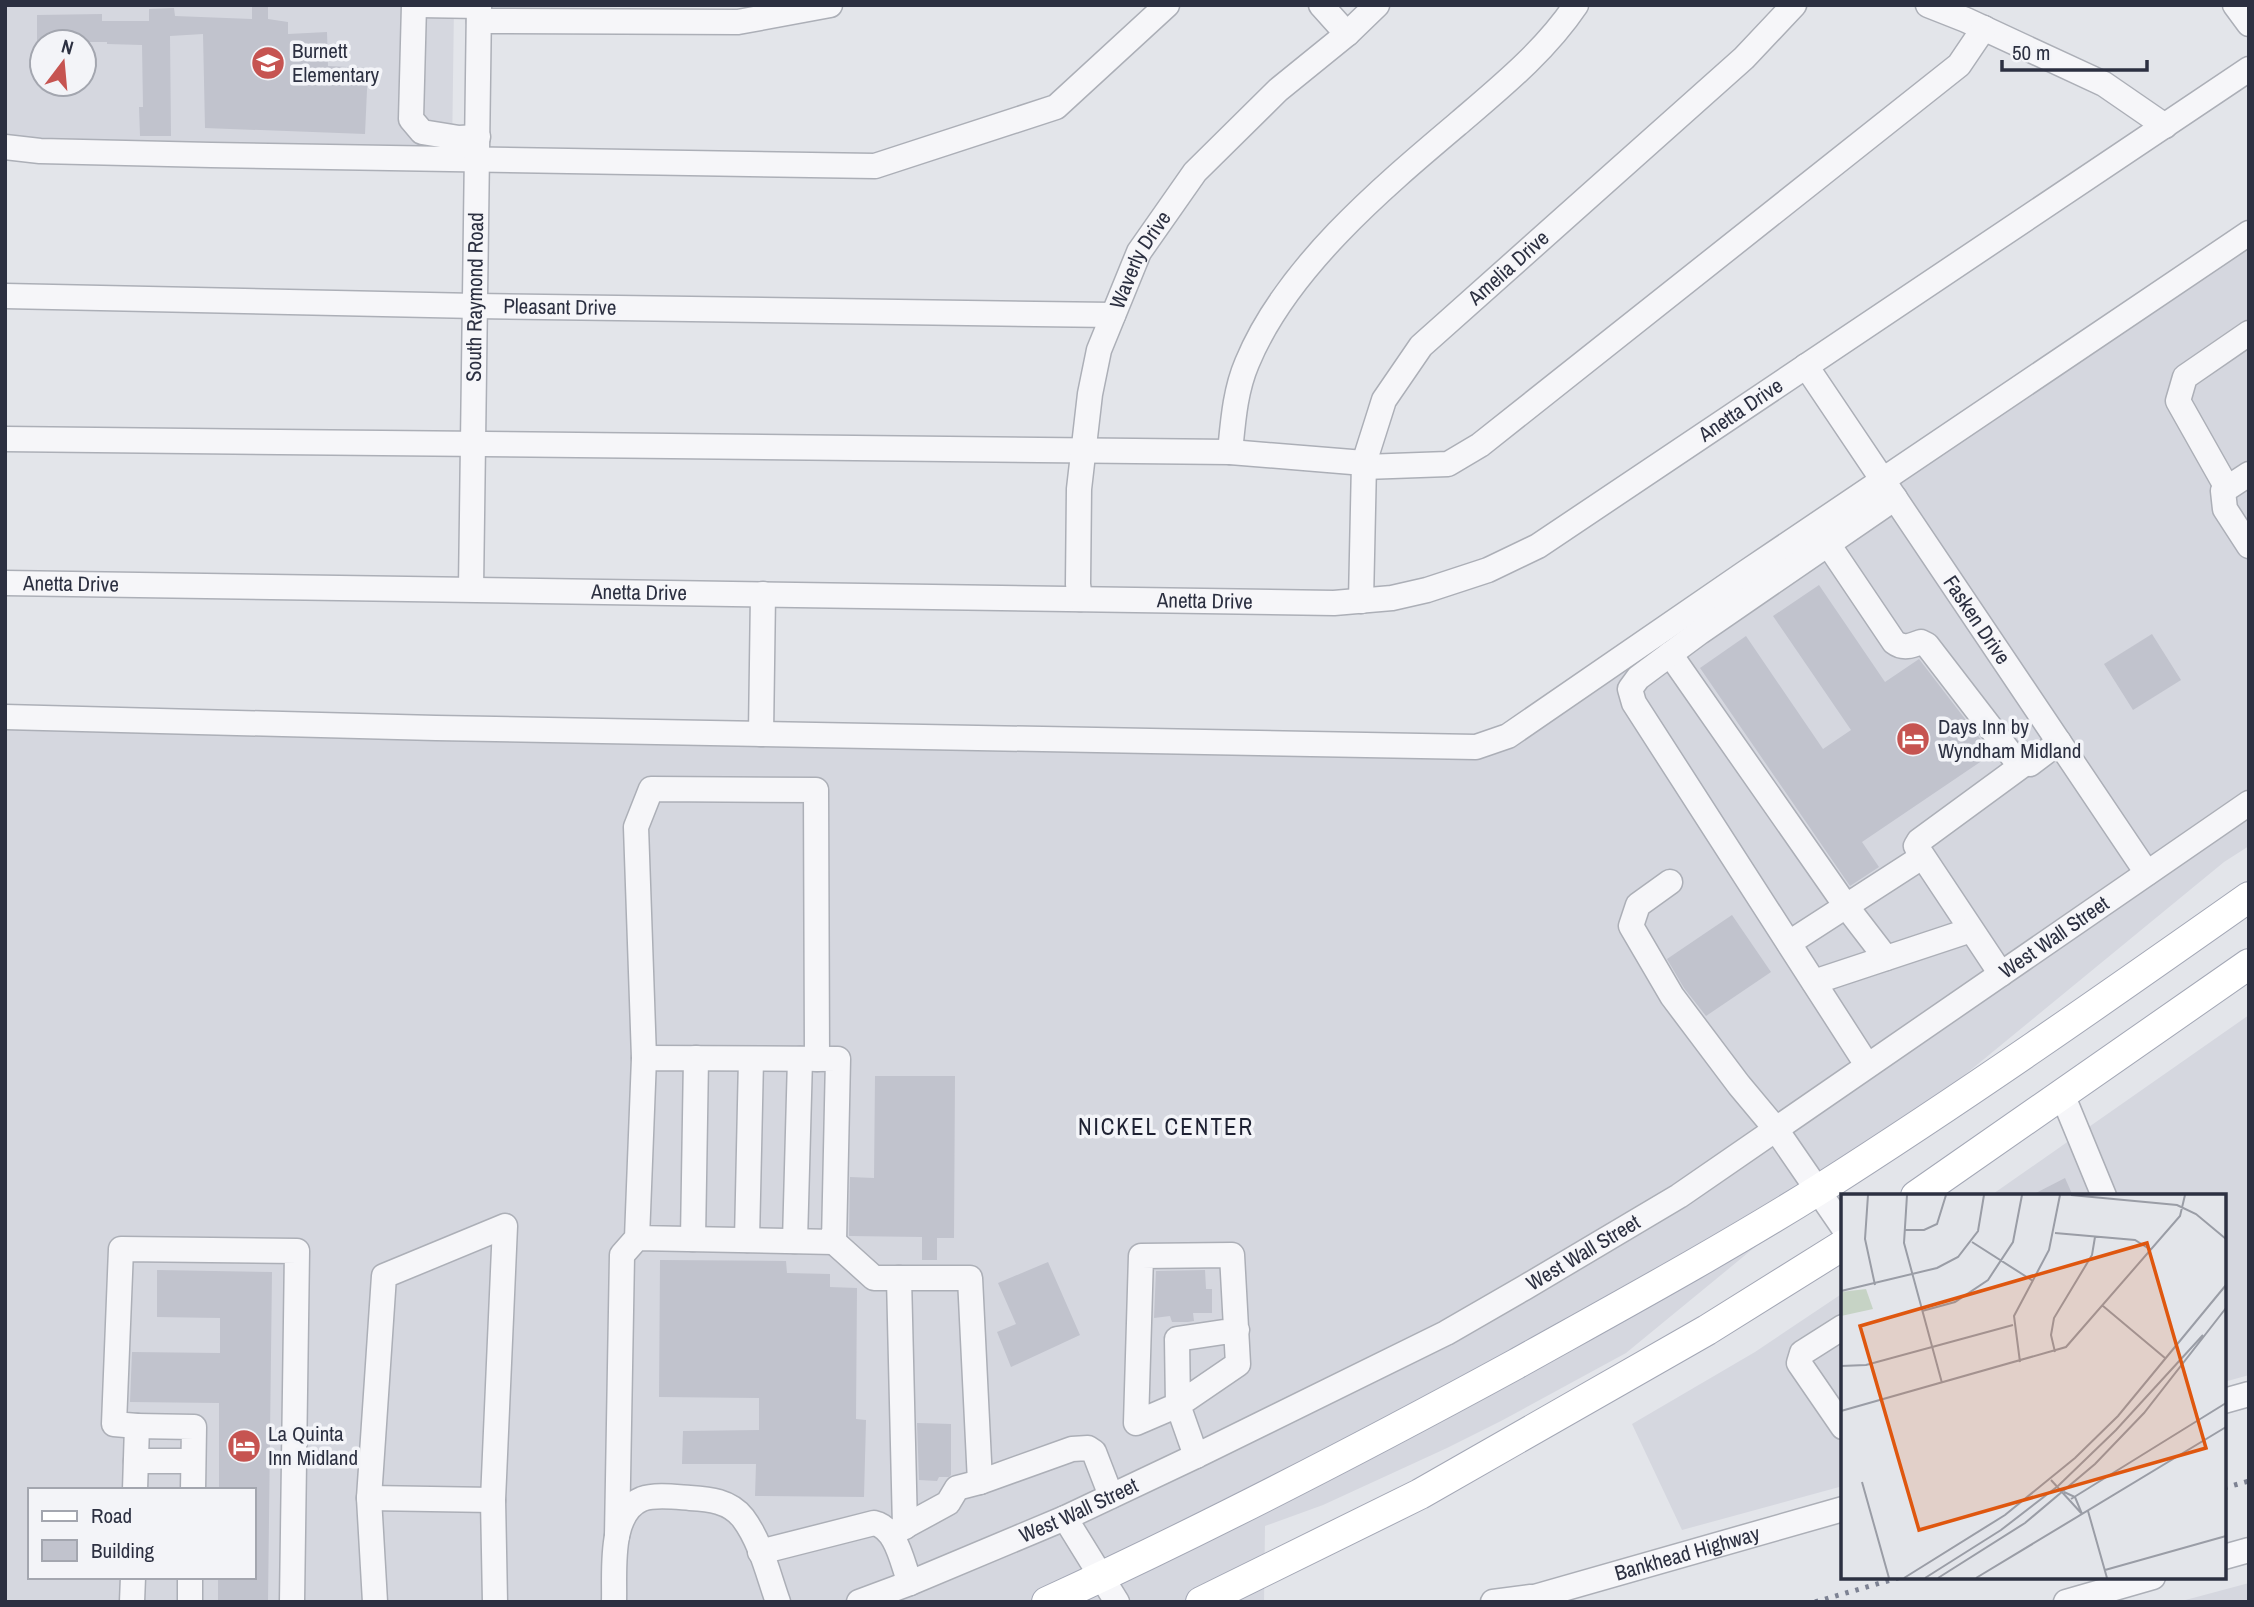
<svg xmlns="http://www.w3.org/2000/svg" width="2254" height="1607" font-family="'Archivo Narrow',sans-serif">
  <style>
    .built { fill: #d5d7df; fill-rule: evenodd }
    .building { fill: #c1c3cd }
    .lines { fill: none; stroke-linecap: round; stroke-linejoin: round }
    .minor-casing { stroke: #acafb7; stroke-width: 27 }
    .major-casing { stroke: #a3a7b5; stroke-width: 32 }
    .minor { stroke: #f6f6f9; stroke-width: 24 }
    .major { stroke: #fff; stroke-width: 30 }
    .rail { stroke: #7d8293; stroke-width: 5; stroke-dasharray: 3.5 7; stroke-linecap: butt }
    .labels { text-anchor: middle; stroke-width: 7; stroke-linejoin: round; paint-order: stroke }
    .poi-label { font-size: 21px; fill: #2c3041; stroke: #f3f4f8; text-anchor: start }
    .street-label { font-size: 21px; fill: #2c3041; stroke: #f3f4f8 }
    .neighbourhood-label { font-size: 23px; letter-spacing: 2px; fill: #1e2132; stroke: #f3f4f8 }
    .inset-road { fill: none; stroke: #9a9da6; stroke-width: 2 }
    .view { fill: #df570f; fill-opacity: 0.15; stroke: #df570f; stroke-width: 3.5 }
    .inset-edge { fill: none; stroke: #2c3041; stroke-width: 3.5 }
  </style>
  <rect width="100%" height="100%" fill="#e3e5ea"/>
  <g class="built">
    <path d="M5,5H454L452,154L5,144ZM42,42H84V84H42Z"/>
    <path d="M2249,241V846L2224,862L1626,1353L1501,1421L1447,1448L1323,1505L1265,1526L1264,1602H5V726L1492,747ZM30,1490H254V1577H30Z"/>
    <path d="M2249,1015V1375L2224,1382V1196H1990Z"/>
    <path d="M1843,1293V1486L1682,1530L1632,1424L1755,1352Z"/>
    <path d="M2249,1583V1602H2178Z"/>
  </g>
  <g class="building">
    <path d="M252,5H268V19L288,22V34L327,32L328,66L368,68L365,134L205,128L203,34L170,36L171,136H140L139,107H143L142,45L107,44V42H37V15L102,14V21H149V9L174,8L175,16L252,19Z"/>
    <path d="M1819,585L1885,682L1919,659L1992,754L1862,842L1879,867L1850,886L1700,668L1746,636L1823,749L1851,730L1773,616Z"/>
    <path d="M2152,634L2181,680L2133,710L2104,664Z"/>
    <path d="M1732,915L1771,972L1706,1016L1684,988L1667,959Z"/>
    <path d="M875,1076H955L954,1238H937V1260H922V1237L849,1236L850,1177L874,1178Z"/>
    <path d="M2065,1178L2073,1196H2030Z"/>
    <path d="M660,1260L786,1261L787,1273L830,1274V1287L857,1288L856,1419L866,1420L864,1497L755,1496L756,1464H682L683,1431L759,1430V1398L659,1397Z"/>
    <path d="M1048,1262L1080,1335L1011,1367L997,1332L1016,1324L998,1283Z"/>
    <path d="M157,1270L272,1272L268,1602H218V1577H254V1490H219V1403L130,1402L132,1352L220,1353V1318L157,1317Z"/>
    <path d="M1205,1270L1206,1289H1212V1313H1193L1194,1321L1188,1322H1172L1170,1316L1154,1318L1156,1271Z"/>
    <path d="M917,1423L951,1424V1475L949,1477H939L937,1481L919,1480Z"/>
  </g>
  <g class="lines">
    <g class="minor-casing">
      <g id="minor">
        <path d="M414,5L411,119L422,132L459,138L478,137"/>
        <path d="M420,5L479,6"/>
        <path d="M1321,5L1347,34"/>
        <path d="M1928,5L1966,20L2104,84L2165,126"/>
        <path d="M2235,5L2249,24"/>
        <path d="M479,21L738,22L830,5"/>
        <path d="M5,147L40,151L211,155L875,166L1056,107L1167,5"/>
        <path id="s1" d="M5,296L476,306L1113,315"/>
        <path id="s2" d="M1806,366L2147,873"/>
        <path d="M5,439L1230,452L1364,463"/>
        <path d="M1230,452C1233,422 1235,391 1247,363C1286,268 1383,187 1460,122C1502,86 1545,51 1576,5"/>
        <path d="M1364,467L1448,464L1480,445L1959,65L1984,28"/>
        <path d="M2249,474L2223,491L2225,509L2249,546"/>
        <path d="M2227,488L2178,401L2185,377L2249,333"/>
        <path d="M1828,544L1894,642C1903,649 1911,646 1921,642L1927,645L2017,762L2030,764L2059,742"/>
        <path id="s3" d="M5,583L1334,603L1392,598L1427,590L1488,570L1538,546L2249,69"/>
        <path id="s4" d="M471,589L479,5"/>
        <path id="s5" d="M1080,599L1078,584L1079,489L1090,394L1099,350L1139,252L1195,172L1278,90L1347,34L1377,5"/>
        <path id="s6" d="M1361,601L1364,463L1384,400L1421,346L1744,58L1794,5"/>
        <path d="M1670,654L1846,906L1886,958"/>
        <path d="M5,717L436,728L1476,747L1508,736L1745,573L2249,233"/>
        <path d="M761,734L763,594"/>
        <path d="M1670,882L1638,905L1631,926L1672,996L1739,1085L1775,1128L1843,1227"/>
        <path d="M1789,943L1922,857"/>
        <path d="M2001,974L1916,846L1919,841L2024,764"/>
        <path d="M1814,982L1971,930"/>
        <path d="M644,1058L636,827L651,789L816,790L817,1059"/>
        <path d="M1867,1065L1634,703L1630,689L1638,678L1700,632L1895,498"/>
        <path d="M2062,1094L2104,1196"/>
        <path d="M693,1239L696,1058"/>
        <path d="M747,1240L751,1059"/>
        <path d="M795,1241L800,1059"/>
        <path d="M834,1242L874,1278H970L980,1482"/>
        <path d="M899,1278L905,1527"/>
        <path d="M1843,1327L1802,1353L1799,1363L1843,1427"/>
        <path d="M2224,1401L2249,1394"/>
        <path d="M137,1426L114,1424L121,1249L297,1251L292,1602"/>
        <path d="M1196,1456L1178,1405L1238,1364L1232,1255L1141,1256L1136,1423L1178,1405L1177,1339L1237,1330"/>
        <path d="M136,1461H193"/>
        <path d="M135,1490L137,1426L194,1427L193,1490"/>
        <path d="M369,1498L493,1500"/>
        <path d="M1065,1518L1117,1602"/>
        <path d="M891,1534L948,1503L957,1488L980,1482L1072,1449L1088,1448L1094,1452L1111,1496"/>
        <path d="M617,1536L622,1255L637,1238L644,1058L838,1059L834,1242L637,1238"/>
        <path d="M760,1552L874,1523C897,1528 902,1563 910,1583"/>
        <path d="M2224,1557L2249,1550"/>
        <path d="M132,1602L133,1577"/>
        <path d="M190,1602V1577"/>
        <path d="M375,1602L369,1498L384,1276L505,1226L493,1500L495,1602"/>
        <path d="M614,1602C615,1572 608,1513 642,1499C655,1494 676,1497 690,1498C709,1499 730,1501 743,1518C761,1542 768,1574 778,1602"/>
        <path id="s7" d="M859,1602L910,1583L1065,1518L1196,1456L1446,1333L1524,1288L1679,1196L2249,803"/>
        <path d="M1493,1602L1531,1597"/>
        <path id="s8" d="M1517,1602L1843,1509"/>
        <path d="M2066,1602L2153,1577"/>
      </g>
    </g>
    <g class="major-casing">
      <g id="major">
        <path d="M1916,1196L2249,964"/>
        <path d="M1047,1602C1206,1529 1362,1448 1516,1364C1618,1307 1721,1251 1820,1189C1966,1096 2107,997 2249,897"/>
        <path d="M1201,1602L1420,1494L1707,1330L1843,1245"/>
      </g>
    </g>
    <use href="#minor" class="minor"/>
    <use href="#major" class="major"/>
    <g class="rail">
      <path d="M2224,1488L2249,1481"/>
      <path d="M1815,1602L1901,1577"/>
    </g>
  </g>
  <defs>
    <g id="school-disc" transform="scale(1.75)"><circle r="9.5" fill="#c65451" stroke="#f3f4f8"/><path d="M0-5L7-2L0 1L-7-2ZM-4 1L0 2.5L4 1V4Q0 6-4 4Z" fill="#fff"/></g>
    <g id="hotel-disc" transform="scale(1.75)"><circle r="9.5" fill="#c65451" stroke="#f3f4f8"/><path d="M-6-4.5h1.5V1H6V5H4.5V3h-9V5H-6ZM-4 0a1.8 1.8 0 1 1 3.6 0ZM.5 0V-2.5h3Q6-2.5 6 0Z" fill="#fff"/></g>
  </defs>
  <g fill-rule="evenodd">
    <use href="#school-disc" x="268" y="63"/>
    <use href="#hotel-disc" x="1913" y="739"/>
    <use href="#hotel-disc" x="244" y="1446"/>
  </g>
  <g class="labels">
    <g class="poi-label">
      <text x="292" y="58">Burnett<tspan x="292" dy="24">Elementary</tspan></text>
      <text x="1938" y="734">Days Inn by<tspan x="1938" dy="24">Wyndham Midland</tspan></text>
      <text x="268" y="1441">La Quinta<tspan x="268" dy="24">Inn Midland</tspan></text>
    </g>
    <g class="street-label">
      <text dy="7" stroke="none"><textPath href="#s5" startOffset="350">Waverly Drive</textPath></text>
      <text dy="7" stroke="none"><textPath href="#s6" startOffset="387">Amelia Drive</textPath></text>
      <text dy="7" stroke="none"><textPath href="#s4" startOffset="292">South Raymond Road</textPath></text>
      <text dy="7" stroke="none"><textPath href="#s1" startOffset="555">Pleasant Drive</textPath></text>
      <text dy="7" stroke="none"><textPath href="#s3" startOffset="1787">Anetta Drive</textPath></text>
      <text dy="7" stroke="none"><textPath href="#s3" startOffset="66">Anetta Drive</textPath></text>
      <text dy="7" stroke="none"><textPath href="#s3" startOffset="634">Anetta Drive</textPath></text>
      <text dy="7" stroke="none"><textPath href="#s3" startOffset="1200">Anetta Drive</textPath></text>
      <text dy="7" stroke="none"><textPath href="#s2" startOffset="306">Fasken Drive</textPath></text>
      <text dy="7" stroke="none"><textPath href="#s7" startOffset="1372">West Wall Street</textPath></text>
      <text dy="7" stroke="none"><textPath href="#s7" startOffset="805">West Wall Street</textPath></text>
      <text dy="7" stroke="none"><textPath href="#s7" startOffset="238">West Wall Street</textPath></text>
      <text dy="7" stroke="none"><textPath href="#s8" startOffset="177">Bankhead Highway</textPath></text>
    </g>
    <g class="neighbourhood-label">
      <text x="1166" y="1135">NICKEL CENTER</text>
    </g>
  </g>
  <g transform="translate(1841 1194)">
    <rect width="385" height="385" fill="#e3e5ea"/>
    <path d="M25,95L32,115L0,122V98Z" fill="#c6d3c5"/>
    <path class="inset-road" d="M27,1L24,45L34,91M66,1L63,49L101,189M230,1L336,11L355,20L385,45M63,36H83L96,30L105,1M214,39L294,46L310,56M131,48L192,87M0,97L96,74L117,63L137,37L143,1M262,112L324,164M81,117L114,108L147,86L172,48L181,1M214,158L210,141L213,124L251,61L254,43M179,168L173,122L208,56L219,1M0,172L25,171L172,131M0,217L225,153L339,22L344,1M210,286L241,320M21,288L48,384M223,298L234,303L241,320M230,305L385,209M247,317L266,384M264,376L385,342M63,384L164,321L234,264L277,222L385,91M84,384L160,336L217,292L275,236L362,141M97,384L184,329L254,270L303,219L385,114M135,384L385,233"/>
    <path class="view" d="M306,49L365,254L78,336L19,132Z"/>
    <rect width="385" height="385" class="inset-edge"/>
  </g>
  <rect width="2254" height="1607" fill="none" stroke="#2c3041" stroke-width="14"/>
  <rect x="28" y="1488" width="228" height="91" fill="#f3f4f8" stroke="#a3a6af" stroke-width="2"/>
  <rect x="42" y="1511" width="35" height="10" fill="#ffffff" stroke="#a3a6af" stroke-width="2"/>
  <text x="91" y="1523" font-size="21" fill="#2c3041">Road</text>
  <rect x="42" y="1540" width="35" height="21" fill="#c1c3cd" stroke="#a3a6af" stroke-width="2"/>
  <text x="91" y="1558" font-size="21" fill="#2c3041">Building</text>
  <g transform="translate(63 63) rotate(16)"><circle r="33" fill="#f3f4f8" stroke="#a3a6af" stroke-width="2"/>
  <path d="M0-5L12 26L0 18L-12 26Z" fill="#c65451"/>
  <text y="-10" font-size="19" font-weight="bold" text-anchor="middle" fill="#2c3041">N</text>
  </g>
  <path d="M2002 60v10h145v-10" fill="none" stroke="#2c3041" stroke-width="3.5"/>
  <text x="2012" y="60" font-size="21" fill="#2c3041" stroke="#f3f4f8" stroke-width="5" paint-order="stroke">50 m</text>
</svg>
